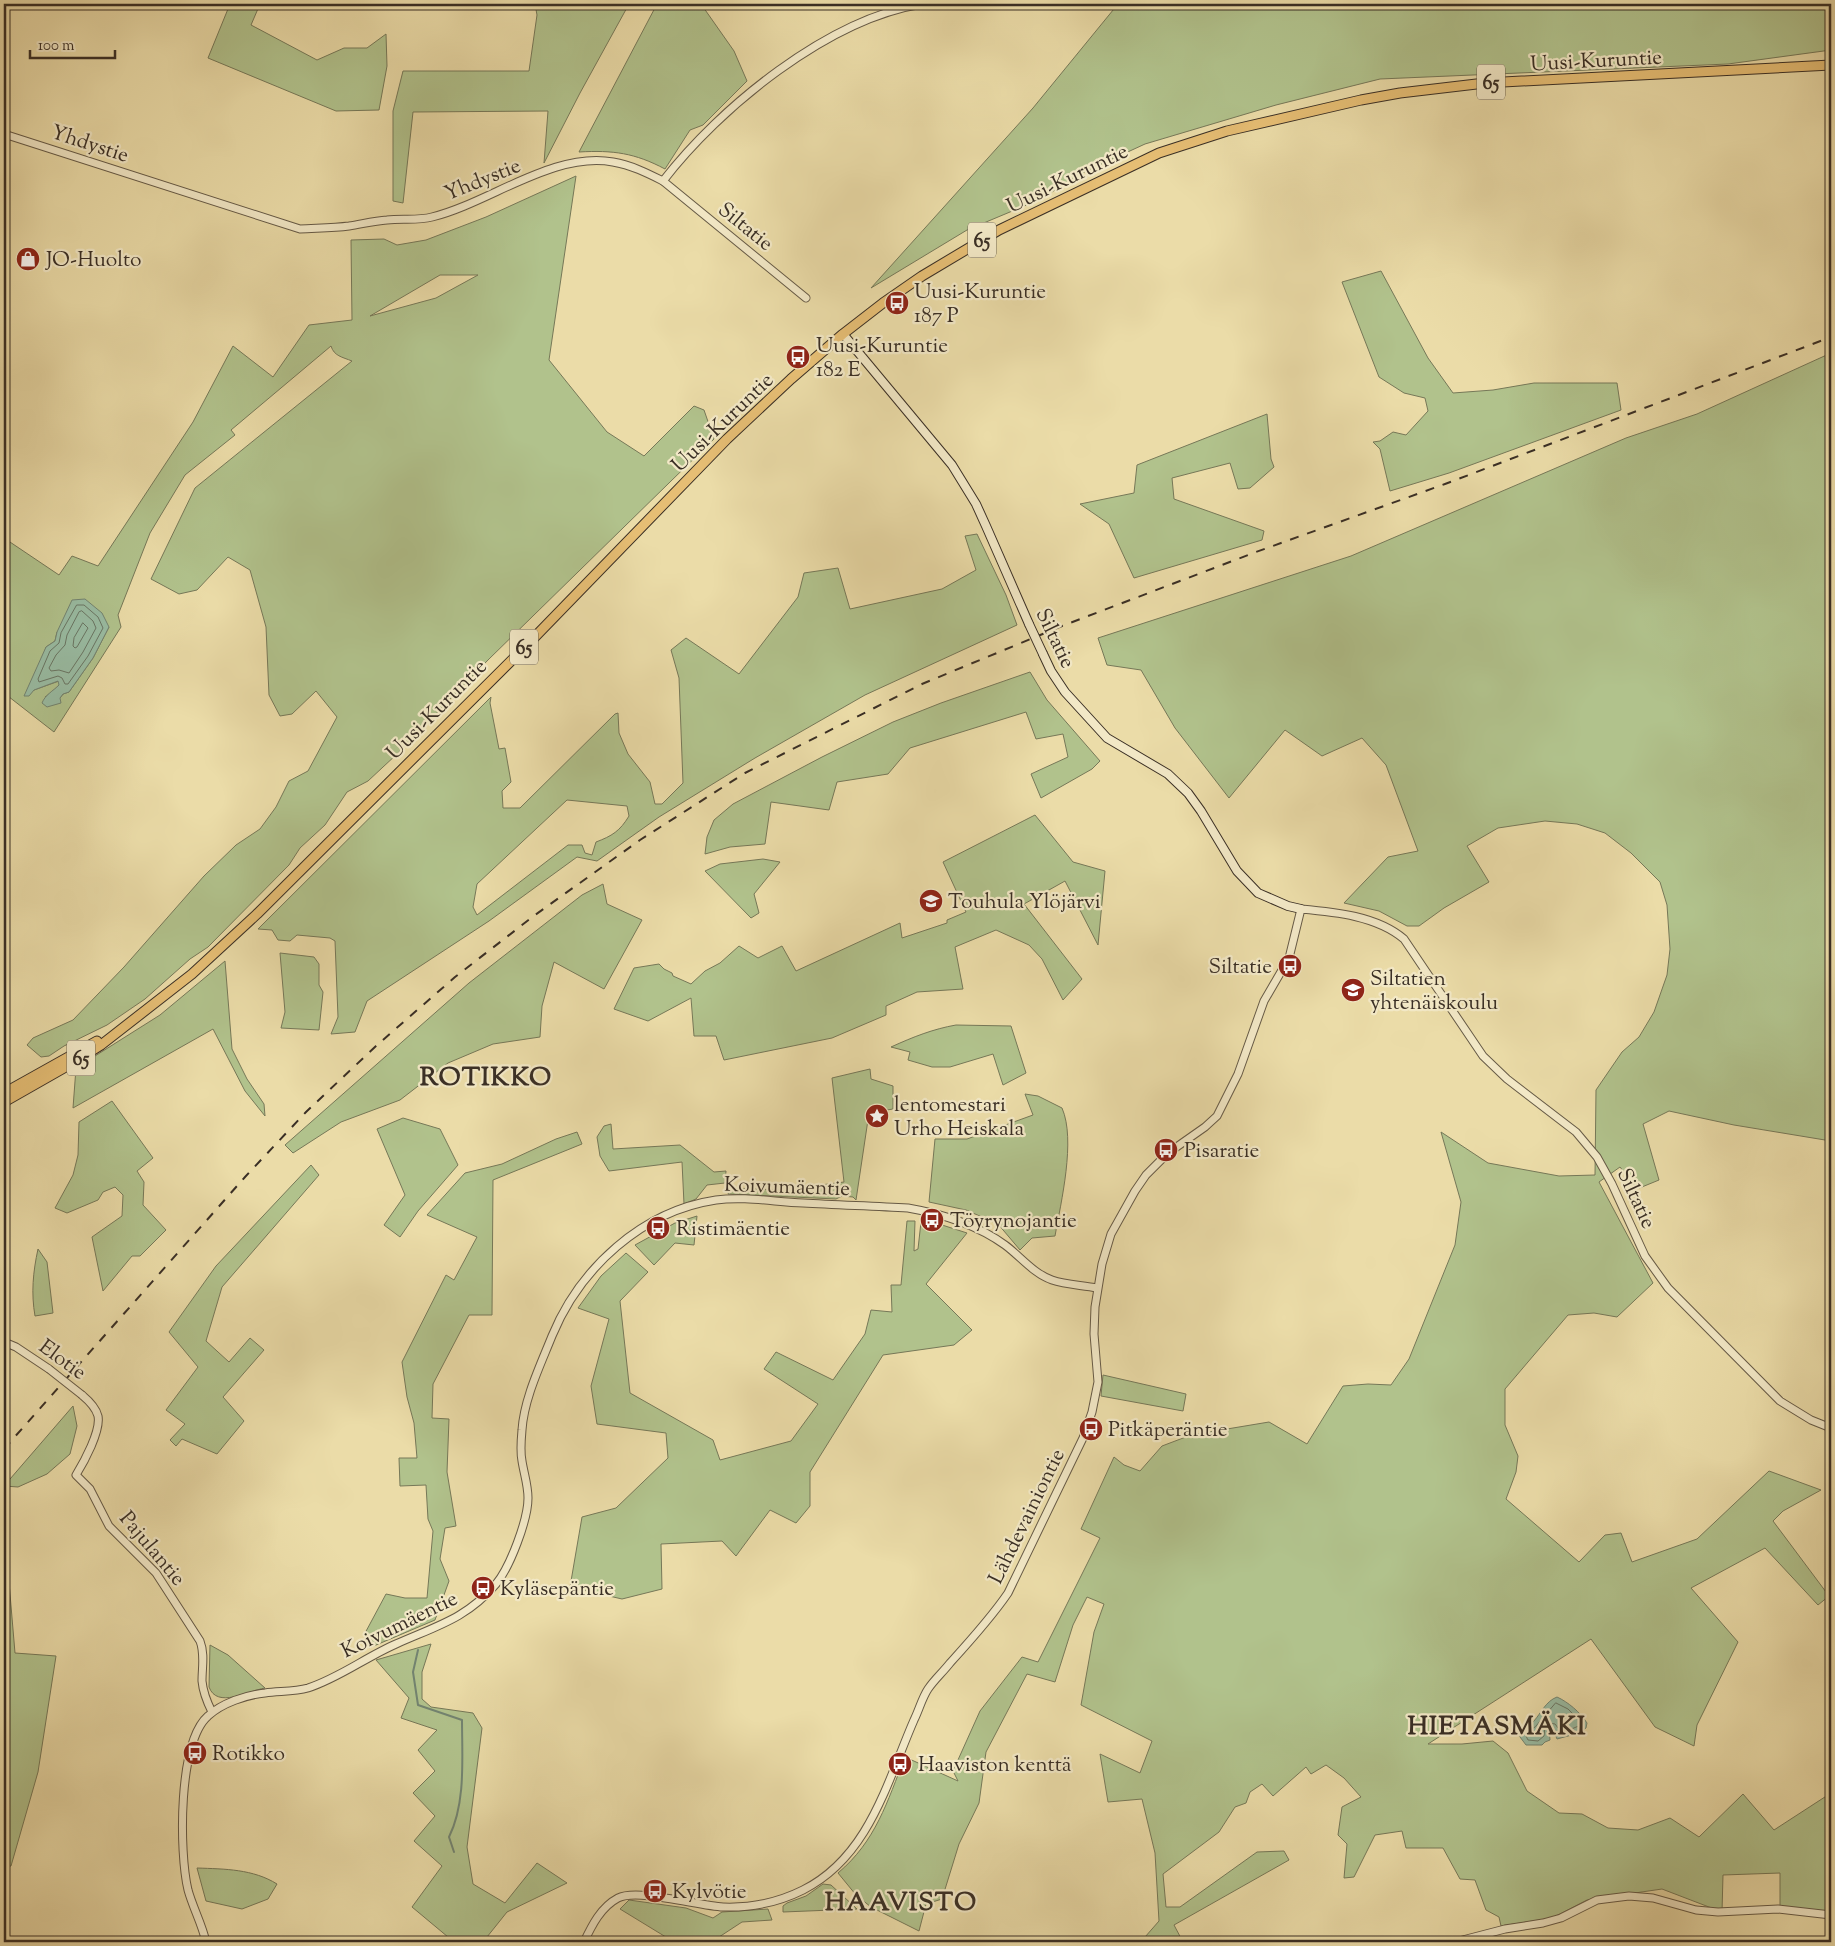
<svg xmlns="http://www.w3.org/2000/svg" width="1835" height="1946" font-family="'Sorts Mill Goudy',serif">
  <style>
    .green { fill: #b1c28c; stroke: #767858; fill-rule: evenodd }
    .water { fill: #99bca3; stroke: #738471 }
    .lines { fill: none; stroke-linecap: round; stroke-linejoin: round }
    .shore { stroke: #6a7664; stroke-width: 1 }
    .stream { stroke: #738471; stroke-width: 2 }
    .tertiary-casing { stroke: #665a46; stroke-width: 9 }
    .secondary-casing { stroke: #3a2f25; stroke-width: 10 }
    .primary-casing { stroke: #3a2f25; stroke-width: 11 }
    .tertiary { stroke: #f2e8c6; stroke-width: 7 }
    .secondary { stroke: #f2e8c6; stroke-width: 8 }
    .primary { stroke: #e6be74; stroke-width: 9 }
    .rail { stroke: #3a2f25; stroke-width: 2; stroke-dasharray: 9 9; stroke-linecap: butt }
    .tertiary-bridge-casing { stroke: #665a46; stroke-width: 9; stroke-linecap: butt }
    .secondary-bridge-casing { stroke: #3a2f25; stroke-width: 10; stroke-linecap: butt }
    .tertiary-bridge { stroke: #f2e8c6; stroke-width: 7 }
    .secondary-bridge { stroke: #f2e8c6; stroke-width: 8 }
    .labels { text-anchor: middle; stroke-width: 4.5; stroke-linejoin: round; paint-order: stroke }
    .shield { fill: #f2e8c6; stroke: #716655; stroke-width: 1 }
    .shield-label { font-size: 20px; font-weight: bold; fill: #3a2f25 }
    .street-label { font-size: 21px; fill: #3a2f25; stroke: #f2e8c6 }
    .poi-label { font-size: 21px; fill: #3a2f25; stroke: #f2e8c6; text-anchor: start }
    .district-label { font-size: 26px; font-weight: bold; letter-spacing: 1px; fill: #3a2f25; stroke: #f2e8c6 }
  </style>
  <rect width="100%" height="100%" fill="#ebdca8"/>
  <filter id="stains"><feTurbulence type="fractalNoise" baseFrequency=".004" numOctaves="4"/><feColorMatrix values="0 0 0 0 .2 0 0 0 0 .09 0 0 0 0 .02 0 0 0 .5 -.17"/></filter>
  <radialGradient id="worn" r=".72"><stop offset=".6" stop-color="#630" stop-opacity="0"/><stop offset="1" stop-color="#630" stop-opacity=".3"/></radialGradient>
  <g class="green">
    <path d="M230,4H260L251,25L317,60L344,48H367L386,34L387,66L379,110L336,111L208,58Z"/>
    <path d="M535,4H629L580,93L544,163L548,111L413,112L403,203L393,201V111L403,71H529L537,15Z"/>
    <path d="M657,4H701L734,51L747,81L703,125L690,130L665,169C635,153 613,150 579,152Z"/>
    <path d="M1118,4H1831V50L1728,64L1380,79L1276,105L1145,144L1080,174L1041,199L967,230L871,288L1033,108Z"/>
    <path d="M576,176L549,360L607,432L644,456L694,406L704,410L714,439L488,660L397,754L368,781L347,792L325,825L300,848L289,865L208,947L190,959L145,999L107,1025L64,1046L49,1056L41,1057L27,1045L33,1038L73,1020L124,967L204,876L236,845L260,829L276,807L289,781L308,771L337,717L316,691L292,714L280,716L269,695L266,627L250,570L228,557L197,590L179,594L151,579L195,488L352,361C342,357 334,356 331,346L231,430L235,435L185,475L150,533L118,615L121,627L54,732L4,693V538L59,575L72,556L98,566L193,422L233,346L273,377L309,325L352,320L351,240L384,239L397,245L426,240L486,217ZM440,275H478L436,298L370,316ZM109,627L93,658L69,692L63,694L60,698L45,697L53,691L60,684L59,681L34,690L46,647L55,641L57,632Z"/>
    <path d="M1381,271L1428,358L1453,393L1493,390L1534,383H1617L1621,410L1449,473L1390,491L1380,449L1373,442L1380,441L1393,432L1406,435L1428,411L1425,398L1404,393L1379,377L1342,282Z"/>
    <path d="M1831,353V1141L1734,1125L1669,1111L1643,1124L1659,1180L1637,1189L1620,1167L1599,1182L1653,1283L1617,1317L1594,1313L1568,1315L1505,1389V1425L1518,1456L1516,1472L1506,1499L1579,1562L1605,1535L1621,1533L1632,1562L1697,1539L1769,1471L1821,1490L1783,1511L1773,1521L1829,1596L1818,1605L1765,1548L1691,1588L1738,1642L1697,1725L1694,1746L1655,1727L1591,1639L1428,1744H1462L1493,1741L1508,1753L1527,1791L1559,1813L1582,1814L1608,1828L1638,1830L1670,1818L1699,1837L1743,1794L1774,1830L1831,1793V1916L1780,1912V1873L1723,1875L1722,1912L1662,1889L1587,1900L1552,1918L1501,1926L1499,1917L1486,1910L1475,1880L1460,1879L1443,1848H1406L1402,1831L1375,1835L1354,1877L1344,1878L1347,1844L1338,1835L1342,1807L1361,1797L1344,1778L1326,1765L1311,1774L1306,1767L1273,1796L1262,1784L1250,1792L1246,1803L1235,1807L1219,1832L1163,1874L1166,1907H1180L1257,1852L1284,1851L1289,1860L1174,1925L1183,1942H1131L1130,1940L1145,1937L1159,1921L1155,1853L1142,1799L1108,1802L1100,1754L1140,1773L1152,1741L1081,1705L1094,1632L1104,1604L1087,1597L1073,1625L1055,1682L1027,1674L986,1752L979,1803L959,1844L942,1899L926,1904L919,1931L871,1907L856,1895L838,1873C876,1841 887,1802 905,1757L958,1781L953,1771L980,1711L1022,1657L1038,1662L1100,1538L1081,1529L1114,1457L1124,1465L1140,1471L1162,1446L1191,1435L1269,1422L1307,1444L1343,1386L1368,1384L1391,1385L1409,1359L1455,1245L1461,1202L1441,1132L1488,1163L1559,1176L1595,1175L1596,1090L1622,1052L1639,1037L1654,1012L1667,975L1670,949L1667,905L1660,882L1631,853L1605,833L1577,824L1545,821L1498,828L1467,846L1489,882L1444,908L1419,926H1407L1379,911L1344,903L1388,857L1418,851L1386,765L1362,738L1322,756L1285,730L1229,798L1175,728L1141,670L1107,665L1098,638L1351,556L1626,438L1697,414Z"/>
    <path d="M1267,414L1271,459L1274,467L1250,488L1238,489L1230,463L1172,478L1174,499L1264,531L1262,540L1134,578L1109,524L1080,504L1134,493L1137,465Z"/>
    <path d="M977,534L1006,595L1017,625L865,695L755,758L659,817L597,861L577,857L489,921L367,1001L355,1032L331,1034L338,1017L335,941L330,938L297,935L290,941L278,940L272,930L258,929L491,697L490,703L499,749L505,748L511,782L502,791L503,808H520L615,714L618,713L619,733L628,754L650,782L655,804H662L683,783L679,678L671,650L686,638L739,674L798,597L804,573L838,568L850,609L942,589L976,570L965,536ZM567,800L627,806L629,816C620,831 612,836 596,842L592,855L585,853L582,845H568L477,915L473,907L477,884Z"/>
    <path d="M1030,672L1047,700L1100,761L1092,769L1041,798L1031,774L1068,757L1063,734L1036,739L1026,712L910,748L888,774L837,782L829,810L771,802L765,844L730,847L705,854L707,837L714,820L733,804L822,757L893,722L941,703Z"/>
    <path d="M1035,815L1073,862L1105,871L1098,945L1065,881L1024,904L1082,979L1063,1000L1042,959L1029,945L996,930L955,947L963,989L917,992L886,1006V1015L832,1038L724,1060L716,1036H694L691,998L648,1021L614,1009L634,968L659,964L664,969L672,973L673,976L691,984L705,971L720,963L739,946L758,958L782,946L796,971L900,923L902,938L947,923V920L966,912L943,862Z"/>
    <path d="M763,859L780,862L754,894L759,913L751,918L705,871L720,864Z"/>
    <path d="M603,884L607,904L642,920L604,989L554,962L542,1006L540,1037L493,1044L448,1063L400,1100L341,1122L293,1153L285,1145L469,983L582,895Z"/>
    <path d="M280,953L314,957L319,964V985L323,992L319,1030L281,1028L285,1012Z"/>
    <path d="M225,961L232,1049L247,1079L264,1104L265,1116L245,1091L213,1029L73,1108L76,1068L160,1015Z"/>
    <path d="M956,1025L1011,1026L1026,1073L1003,1085L993,1054L950,1067H932L908,1060L910,1052L891,1047C913,1037 933,1029 956,1025Z"/>
    <path d="M870,1069L871,1079L893,1086V1109L869,1113L856,1200L853,1197L842,1196L836,1199L728,1194L730,1190L733,1188L782,1190L844,1182L832,1078Z"/>
    <path d="M1025,1094L1038,1096L1062,1108C1076,1140 1061,1202 1055,1236L1032,1238L1020,1250L998,1224L966,1210L929,1202L935,1139H967L1033,1115Z"/>
    <path d="M112,1101L153,1158L137,1171L144,1182L143,1205L166,1230L140,1256H132L103,1291L92,1237L122,1216L123,1195L115,1187L103,1192L98,1200L67,1213L55,1208L73,1175L78,1155L79,1122Z"/>
    <path d="M403,1118L440,1129L458,1165L418,1211L400,1237L384,1225L405,1195L377,1129Z"/>
    <path d="M611,1124L613,1149L680,1145L714,1172L726,1171L725,1183L707,1185L696,1199L684,1204L682,1162L609,1171L600,1156L597,1137L604,1126Z"/>
    <path d="M577,1132L582,1144L493,1180L492,1315H469L433,1384L432,1418L449,1419L447,1472L456,1526L445,1528L440,1559L449,1581L435,1620L369,1648L364,1635L386,1594L405,1598H427L433,1531L428,1519L426,1485L400,1486L399,1458H417L414,1423L407,1397L402,1362L446,1275L454,1280L477,1237L427,1215L465,1173L502,1164L556,1139Z"/>
    <path d="M311,1165L319,1175L222,1287L206,1341L229,1362L250,1338L264,1350L223,1397L244,1421L217,1454L182,1439L176,1446L170,1440L185,1424L166,1410L198,1367L169,1332L216,1266Z"/>
    <path d="M697,1216L694,1245L675,1243L654,1265L635,1245L675,1223Z"/>
    <path d="M907,1221H915L914,1251L918,1249L921,1222L939,1224L967,1233L926,1284L972,1330L954,1345L883,1355L810,1472V1506L796,1523L770,1510L736,1556L722,1541L661,1544L662,1589L622,1599L570,1587L582,1517L616,1508L668,1458L666,1433L597,1424L591,1386L609,1319L578,1308L601,1276L626,1253L648,1272L620,1301L630,1393L713,1440L720,1460L791,1441L818,1404L764,1369L776,1352L833,1380L865,1334L871,1310L892,1312L891,1285H901Z"/>
    <path d="M38,1249L47,1262L53,1313L35,1316C31,1293 33,1272 38,1249Z"/>
    <path d="M1103,1375L1186,1394L1183,1411L1101,1396Z"/>
    <path d="M73,1406L77,1426L70,1454L47,1474L18,1487L4,1486Z"/>
    <path d="M6,1547L15,1653L56,1656L38,1772L11,1866L4,1867V1549Z"/>
    <path d="M431,1644L422,1672V1699L431,1707L473,1713L482,1728L467,1847L473,1884L505,1903L537,1863L567,1883L507,1912L483,1942H454L412,1907L442,1866L414,1841L435,1816L413,1793L435,1771L418,1750L437,1730L401,1718L409,1698L376,1660Z"/>
    <path d="M210,1645L228,1655L265,1688C248,1691 217,1709 209,1687Z"/>
    <path d="M197,1868C225,1869 253,1869 277,1884L268,1899L242,1909L206,1901Z"/>
    <path d="M823,1884L831,1885L857,1909L783,1912V1906L787,1903L806,1896Z"/>
    <path d="M629,1900L686,1908L713,1918L722,1912L768,1909L772,1920L742,1922L716,1939V1942H674L620,1909Z"/>
  </g>
  <g class="water">
    <path d="M85,599L102,613L109,627L93,658L69,692L63,694L60,698L61,703L47,707L42,703C45,695 53,691 59,685L58,681L34,690L29,696H24L46,647L55,641L57,632L72,600Z"/>
    <path d="M1557,1697C1568,1702 1580,1712 1587,1723L1586,1728L1579,1733L1557,1739L1552,1727L1549,1728L1550,1740L1545,1742L1542,1745H1526L1520,1737V1731C1525,1728 1530,1726 1534,1721C1541,1713 1546,1701 1557,1697Z"/>
  </g>
  <g class="lines">
    <g class="shore">
      <path d="M77,605H84L98,617L103,628L88,656L68,684H65L62,678L58,676L39,682L38,679L50,651L59,643L61,633Z"/>
      <path d="M82,611L93,621L96,628L83,652L69,673L59,670L51,671L49,668L56,655L65,645L67,635L79,612Z"/>
      <path d="M83,623L88,628L77,647L75,648L73,646L74,638Z"/>
      <path d="M1556,1703L1568,1709L1581,1722V1725L1562,1733L1555,1724L1549,1723L1545,1726L1544,1736L1538,1741L1528,1740L1525,1734L1535,1727Z"/>
    </g>
    <path class="stream" d="M418,1650L413,1672L418,1705L462,1720C462,1757 466,1803 449,1837L454,1852"/>
    <g class="tertiary-casing">
      <g id="tertiary">
        <path d="M4,134L300,229C316,228 333,228 349,226C362,224 374,221 387,220C402,218 417,221 432,217C489,203 554,151 613,162C631,165 647,173 663,181L806,298"/>
        <path d="M663,181C720,107 828,19 922,4"/>
        <path d="M4,1342L16,1347L49,1369"/>
        <path d="M82,1395C88,1400 96,1408 98,1416C101,1431 84,1462 76,1475L90,1489L109,1526L156,1573L200,1641C205,1654 202,1667 202,1681C203,1692 207,1702 212,1712"/>
        <path d="M206,1942C202,1924 193,1908 188,1890C179,1852 178,1742 208,1716C222,1703 246,1695 265,1693C279,1691 294,1692 308,1688C339,1678 366,1657 396,1644C436,1626 466,1619 496,1584C510,1567 528,1520 528,1498C528,1485 524,1474 522,1461C520,1451 521,1441 522,1430C524,1399 540,1366 552,1336C580,1268 642,1211 716,1200C744,1196 775,1202 803,1203C838,1205 873,1206 908,1208C943,1214 976,1224 1005,1245C1020,1256 1034,1274 1052,1280C1066,1285 1083,1285 1097,1288"/>
        <path d="M584,1942C592,1925 601,1907 618,1898C637,1888 699,1906 723,1907C750,1908 779,1902 803,1890C869,1857 887,1782 914,1720C919,1710 922,1698 928,1689C934,1680 943,1672 950,1663C970,1641 991,1618 1008,1593L1083,1438L1092,1412L1098,1382L1094,1334L1095,1307L1102,1264L1111,1234L1135,1191L1146,1175L1168,1153L1205,1127L1217,1116L1238,1074L1264,1001L1289,958L1301,909C1335,912 1377,916 1404,939L1483,1056L1507,1079L1576,1132L1597,1157L1612,1184L1645,1256L1668,1288L1780,1401L1811,1420L1831,1428"/>
        <path d="M1455,1942L1505,1929L1543,1923L1561,1918L1597,1900L1629,1896L1653,1898L1696,1910L1718,1912L1778,1909L1831,1915"/>
      </g>
    </g>
    <g class="secondary-casing">
      <g id="secondary">
        <path d="M843,334L952,465L976,504L986,526L1029,624"/>
        <path d="M1043,654L1051,671L1065,692L1107,738L1168,774L1188,793L1201,811L1237,871L1258,893L1288,906L1301,909"/>
      </g>
    </g>
    <g class="primary-casing">
      <g id="primary">
        <path d="M4,1093L97,1041"/>
        <path d="M4,1102L69,1065L101,1045L192,974L257,914L527,645L727,439L791,379L843,334L883,303L922,276L999,230L1159,153L1227,131L1361,100L1400,93L1485,83L1831,65"/>
      </g>
    </g>
    <use href="#tertiary" class="tertiary"/>
    <use href="#secondary" class="secondary"/>
    <use href="#primary" class="primary"/>
    <path class="rail" d="M4,1449L245,1177L306,1112L376,1046L455,977L535,915L640,840L745,773L922,684L1062,626L1256,552L1445,484L1831,337"/>
    <g class="tertiary-bridge-casing">
      <path id="tertiary-bridge" d="M49,1369L82,1395"/>
    </g>
    <g class="secondary-bridge-casing">
      <path id="secondary-bridge" d="M1029,624L1043,654"/>
    </g>
    <use href="#tertiary-bridge" class="tertiary-bridge"/>
    <use href="#secondary-bridge" class="secondary-bridge"/>
  </g>
  <defs>
    <g id="shop-disc" transform="scale(1.25)"><circle r="9.5" fill="#8f2418" stroke="#f2e8c6"/><path d="M-5-2.5h2.3a2.7 3.5 0 0 1 5.4 0H5L5.5 6h-11ZM-1.5-2.5h3a1.5 2.3 0 0 0-3 0Z" fill="#fff"/></g>
    <g id="bus-disc" transform="scale(1.25)"><circle r="9.5" fill="#8f2418" stroke="#f2e8c6"/><path d="M-5-6H5V4H4V6H2V4H-2V6H-4V4H-5ZM-3.5-4V0h7V-4ZM-3.5 1.2v1.5H-2V1.2ZM2 1.2v1.5H3.5V1.2Z" fill="#fff"/></g>
    <g id="school-disc" transform="scale(1.25)"><circle r="9.5" fill="#8f2418" stroke="#f2e8c6"/><path d="M0-5L7-2L0 1L-7-2ZM-4 1L0 2.5L4 1V4Q0 6-4 4Z" fill="#fff"/></g>
    <g id="sight-disc" transform="scale(1.25)"><circle r="9.5" fill="#8f2418" stroke="#f2e8c6"/><path d="M0-6L1.8-2.2L6-1.7L2.9 1.2L3.7 5.4L0 3.3L-3.7 5.4L-2.9 1.2L-6-1.7L-1.8-2.2Z" fill="#fff"/></g>
  </defs>
  <g fill-rule="evenodd">
    <use href="#shop-disc" x="28" y="259"/>
    <use href="#bus-disc" x="897" y="303"/>
    <use href="#bus-disc" x="798" y="357"/>
    <use href="#school-disc" x="931" y="901"/>
    <use href="#bus-disc" x="1290" y="966"/>
    <use href="#school-disc" x="1353" y="990"/>
    <use href="#sight-disc" x="877" y="1116"/>
    <use href="#bus-disc" x="1166" y="1150"/>
    <use href="#bus-disc" x="932" y="1220"/>
    <use href="#bus-disc" x="658" y="1228"/>
    <use href="#bus-disc" x="1091" y="1429"/>
    <use href="#bus-disc" x="483" y="1588"/>
    <use href="#bus-disc" x="195" y="1753"/>
    <use href="#bus-disc" x="900" y="1764"/>
    <use href="#bus-disc" x="655" y="1891"/>
  </g>
  <g class="labels">
    <g class="shield">
      <rect x="1477" y="64.5" width="28" height="35" rx="4"/>
      <rect x="968" y="222.5" width="28" height="35" rx="4"/>
      <rect x="510" y="629.5" width="28" height="35" rx="4"/>
      <rect x="67" y="1040.5" width="28" height="35" rx="4"/>
    </g>
    <g class="shield-label">
      <text x="1491" y="89">65</text>
      <text x="982" y="247">65</text>
      <text x="524" y="654">65</text>
      <text x="81" y="1065">65</text>
    </g>
    <g class="street-label">
      <text transform="translate(1596 60) rotate(-3)" y="7">Uusi-Kuruntie</text>
      <text transform="translate(90 143) rotate(18)" y="7">Yhdystie</text>
      <text transform="translate(1067 178) rotate(-26)" y="7">Uusi-Kuruntie</text>
      <text transform="translate(482 179) rotate(-22)" y="7">Yhdystie</text>
      <text transform="translate(746 226) rotate(39)" y="7">Siltatie</text>
      <text transform="translate(722 422) rotate(-44)" y="7">Uusi-Kuruntie</text>
      <text transform="translate(1056 638) rotate(64)" y="7">Siltatie</text>
      <text transform="translate(436 709) rotate(-45)" y="7">Uusi-Kuruntie</text>
      <text transform="translate(787 1186) rotate(2)" y="7">Koivumäentie</text>
      <text transform="translate(1637 1198) rotate(65)" y="7">Siltatie</text>
      <text transform="translate(63 1359) rotate(36)" y="7">Elotie</text>
      <text transform="translate(1026 1516) rotate(-64)" y="7">Lähdevainiontie</text>
      <text transform="translate(153 1548) rotate(50)" y="7">Pajulantie</text>
      <text transform="translate(399 1624) rotate(-26)" y="7">Koivumäentie</text>
    </g>
    <g class="poi-label">
      <text x="46" y="266">JO-Huolto</text>
      <text x="914" y="298">Uusi-Kuruntie<tspan x="914" dy="24">187 P</tspan></text>
      <text x="816" y="352">Uusi-Kuruntie<tspan x="816" dy="24">182 E</tspan></text>
      <text x="948" y="908">Touhula Ylöjärvi</text>
      <text x="1272" y="973" text-anchor="end">Siltatie</text>
      <text x="1370" y="985">Siltatien<tspan x="1370" dy="24">yhtenäiskoulu</tspan></text>
      <text x="894" y="1111">lentomestari<tspan x="894" dy="24">Urho Heiskala</tspan></text>
      <text x="1184" y="1157">Pisaratie</text>
      <text x="950" y="1227">Töyrynojantie</text>
      <text x="676" y="1235">Ristimäentie</text>
      <text x="1108" y="1436">Pitkäperäntie</text>
      <text x="500" y="1595">Kyläsepäntie</text>
      <text x="212" y="1760">Rotikko</text>
      <text x="918" y="1771">Haaviston kenttä</text>
      <text x="672" y="1898">Kylvötie</text>
    </g>
    <g class="district-label">
      <text x="486" y="1085">ROTIKKO</text>
      <text x="1497" y="1734">HIETASMÄKI</text>
      <text x="901" y="1910">HAAVISTO</text>
    </g>
  </g>
  <rect width="1835" height="1946" fill="none" stroke="#ebdca8" stroke-width="20"/>
  <rect x="5" y="5" width="1825" height="1936" fill="none" stroke="#3a2f25" stroke-width="2.5"/>
  <rect x="10" y="10" width="1815" height="1926" fill="none" stroke="#3a2f25"/>
  <path d="M30 50v8h85v-8" fill="none" stroke="#3a2f25" stroke-width="2.5"/>
  <text x="38" y="50" font-size="15" fill="#3a2f25" stroke="#f2e8c6" stroke-width="4" paint-order="stroke">100 m</text>
  <rect width="100%" height="100%" filter="url(#stains)"/>
  <rect width="100%" height="100%" fill="url(#worn)"/>
</svg>
